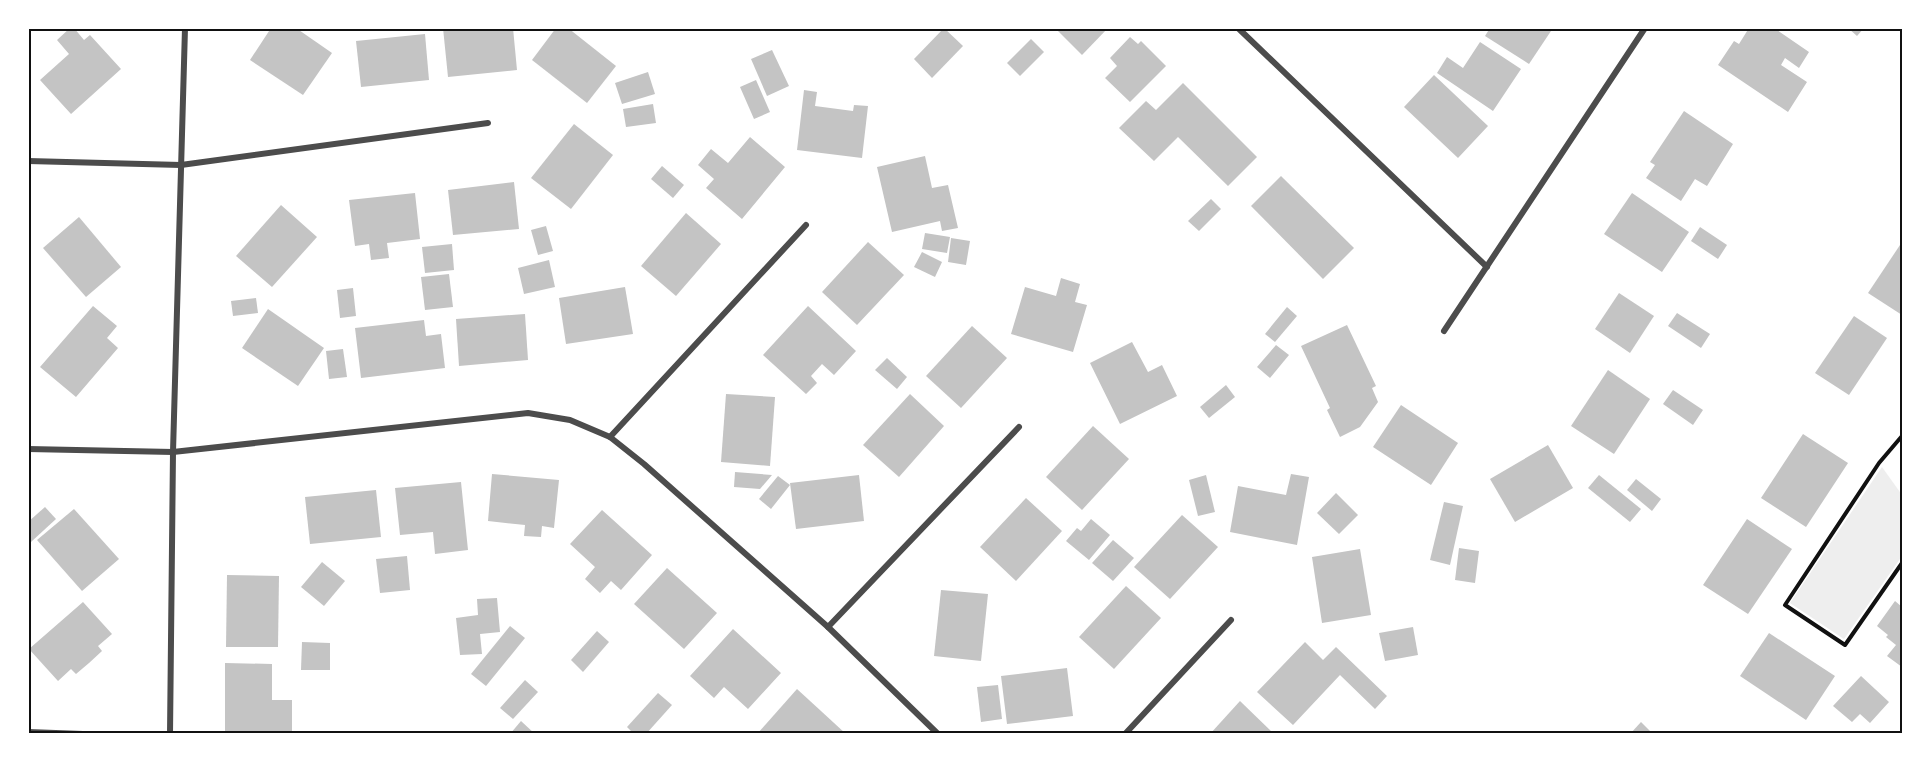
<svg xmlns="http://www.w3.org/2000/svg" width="1931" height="762" font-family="'PT Serif',serif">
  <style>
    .green { fill: #eee }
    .building { fill: #c4c4c4 }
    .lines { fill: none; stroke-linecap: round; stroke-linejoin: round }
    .path { stroke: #111; stroke-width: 4 }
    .minor { stroke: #4c4c4c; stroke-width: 6 }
    .neatline { fill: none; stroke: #111; stroke-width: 2 }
  </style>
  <rect width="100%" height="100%" fill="#fff"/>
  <path class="green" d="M1882,467L1902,495V556L1844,639L1790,603Z"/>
  <g class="building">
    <path d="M70,28H74L84,40L90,35L121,69L71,114L40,80L69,54L57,40Z"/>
    <path d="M271,28H296L332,53L303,95L250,60Z"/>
    <path d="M443,28H513L517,70L448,77Z"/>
    <path d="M556,28H568L616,66L587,103L532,60Z"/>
    <path d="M944,28L963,46L932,78L914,59Z"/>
    <path d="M1055,28H1108L1082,55Z"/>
    <path d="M1490,28H1553L1529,64L1485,36Z"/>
    <path d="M1749,28H1756L1759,31L1761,28H1774L1809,52L1799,68L1785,58L1781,65L1807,82L1788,112L1718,65L1734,41L1739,44Z"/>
    <path d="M1848,28H1864L1857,36Z"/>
    <path d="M425,34L429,80L361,87L356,41Z"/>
    <path d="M1130,37L1138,44L1141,41L1166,66L1130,102L1105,78L1117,66L1110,58Z"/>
    <path d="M1031,39L1044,52L1020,76L1007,63Z"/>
    <path d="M1480,42L1521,69L1493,111L1437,73L1447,57L1463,68Z"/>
    <path d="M772,50L789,86L767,96L751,59Z"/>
    <path d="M648,72L655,94L622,104L615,83Z"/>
    <path d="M1434,75L1488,126L1458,158L1404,107Z"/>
    <path d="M756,80L770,112L754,119L740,87Z"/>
    <path d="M1183,83L1257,157L1228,186L1178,137L1154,161L1119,128L1146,101L1156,110Z"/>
    <path d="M804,90L817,92L815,106L853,111L854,105L868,106L862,158L797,150Z"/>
    <path d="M653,104L656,123L626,127L623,109Z"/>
    <path d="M1684,111L1733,144L1707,186L1695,179L1681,201L1646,178L1655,165L1650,162Z"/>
    <path d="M574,124L613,155L571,209L531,178Z"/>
    <path d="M750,137L785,167L742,219L706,188L714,179L698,165L711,149L728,163Z"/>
    <path d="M925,156L932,188L948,185L958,228L942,231L940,221L892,232L877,167Z"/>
    <path d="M662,166L684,185L673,198L651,179Z"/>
    <path d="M1281,176L1354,248L1323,279L1251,206Z"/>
    <path d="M514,182L519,229L453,235L448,190Z"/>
    <path d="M415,193L420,239L387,243L389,258L371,260L369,244L355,246L349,200Z"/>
    <path d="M1632,193L1689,232L1662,272L1604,234Z"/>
    <path d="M1211,199L1221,209L1199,231L1188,221Z"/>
    <path d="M281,205L317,237L272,287L236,256Z"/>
    <path d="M686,213L721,244L676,296L641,266Z"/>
    <path d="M79,217L121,267L86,297L43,248Z"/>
    <path d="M546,226L553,251L538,255L531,230Z"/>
    <path d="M1700,227L1727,245L1718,259L1691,241Z"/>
    <path d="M925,233L950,237L947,253L922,249Z"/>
    <path d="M951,238L970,241L966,265L948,262Z"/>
    <path d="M868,242L904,275L857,325L822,292Z"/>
    <path d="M1902,242V315L1868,293Z"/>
    <path d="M452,244L454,270L425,273L422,247Z"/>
    <path d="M922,252L942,262L935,277L914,267Z"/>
    <path d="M549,260L555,287L524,294L518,268Z"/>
    <path d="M449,274L453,307L425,310L421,277Z"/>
    <path d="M1061,278L1080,284L1075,302L1087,305L1073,352L1011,334L1025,287L1056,296Z"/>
    <path d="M625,287L633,334L566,344L559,298Z"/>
    <path d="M353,288L356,316L340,318L337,290Z"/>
    <path d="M1619,293L1654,316L1630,353L1595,329Z"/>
    <path d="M256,298L258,313L233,316L231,301Z"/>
    <path d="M93,306L117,326L107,338L118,348L76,397L40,367Z"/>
    <path d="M808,306L856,351L834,375L822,364L811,376L817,383L806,394L763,355Z"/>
    <path d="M1287,307L1297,316L1275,342L1265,334Z"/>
    <path d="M268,309L324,348L298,386L242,348Z"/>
    <path d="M1677,313L1710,334L1701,348L1668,326Z"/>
    <path d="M525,314L528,360L459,366L456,319Z"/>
    <path d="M1854,316L1887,338L1849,395L1815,373Z"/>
    <path d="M424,320L426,336L441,334L445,368L361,378L355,328Z"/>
    <path d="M1347,325L1376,386L1372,388L1378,402L1360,427L1340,437L1327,410L1330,408L1301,346Z"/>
    <path d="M972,326L1007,358L961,408L926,376Z"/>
    <path d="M1132,342L1148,372L1162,365L1177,396L1120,424L1090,363Z"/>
    <path d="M1276,345L1289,355L1270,378L1257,367Z"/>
    <path d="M343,349L347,377L329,379L326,351Z"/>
    <path d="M887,358L907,377L897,389L875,370Z"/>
    <path d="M1608,370L1650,399L1614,454L1571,426Z"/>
    <path d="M1226,385L1235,397L1209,418L1200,407Z"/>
    <path d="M1673,390L1703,410L1693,425L1663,404Z"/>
    <path d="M726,394L775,397L770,466L721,462Z"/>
    <path d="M910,394L944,426L899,477L863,445Z"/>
    <path d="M1401,405L1458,443L1431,485L1373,447Z"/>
    <path d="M1093,426L1129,459L1082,510L1046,477Z"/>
    <path d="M1803,434L1848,463L1806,527L1761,498Z"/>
    <path d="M1548,445L1573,488L1515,522L1490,479Z"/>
    <path d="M735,472L772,475L760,489L734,487Z"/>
    <path d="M492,474L559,480L554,528L542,526L541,537L524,536L525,525L488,521Z"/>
    <path d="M1291,474L1309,477L1297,545L1230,532L1238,486L1286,495Z"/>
    <path d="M859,475L864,521L796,529L790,483Z"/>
    <path d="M1206,475L1215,512L1198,516L1189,480Z"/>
    <path d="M1599,475L1641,509L1630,522L1588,488Z"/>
    <path d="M778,476L790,485L771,509L759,499Z"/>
    <path d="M1636,479L1661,499L1652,511L1627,490Z"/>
    <path d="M461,482L468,550L435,554L433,532L400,535L395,488Z"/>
    <path d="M376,490L381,537L310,544L305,497Z"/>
    <path d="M1336,493L1358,515L1339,534L1317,513Z"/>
    <path d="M1026,498L1062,531L1016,581L980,547Z"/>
    <path d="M1444,502L1463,506L1450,565L1430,560Z"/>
    <path d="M45,507L56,519L31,542L28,539V522Z"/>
    <path d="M74,509L119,559L82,591L37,540Z"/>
    <path d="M602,510L652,555L621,590L611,581L600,593L585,579L595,567L570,544Z"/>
    <path d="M1182,515L1218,547L1170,599L1134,567Z"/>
    <path d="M1091,519L1110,535L1089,560L1066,541L1077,528L1081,531Z"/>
    <path d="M1747,519L1792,549L1748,614L1703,585Z"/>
    <path d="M1113,540L1134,558L1113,581L1092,563Z"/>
    <path d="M1459,548L1479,551L1475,583L1455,580Z"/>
    <path d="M1360,549L1371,615L1322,623L1312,557Z"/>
    <path d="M407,556L410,590L380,593L376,559Z"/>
    <path d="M322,562L345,581L324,606L301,587Z"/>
    <path d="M667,568L717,613L684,649L634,604Z"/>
    <path d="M227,575L279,576L278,647H226Z"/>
    <path d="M1126,586L1161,618L1114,669L1079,637Z"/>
    <path d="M941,590L988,594L981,661L934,656Z"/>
    <path d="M497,598L500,632L480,634L482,654L460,655L456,618L478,615L477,599Z"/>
    <path d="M1895,601L1902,607V667L1887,656L1896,645L1886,637L1888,635L1877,626Z"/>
    <path d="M83,602L112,634L98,646L102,651L89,663L76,674L71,669L58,681L29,649Z"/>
    <path d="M510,626L525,638L486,686L471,674Z"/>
    <path d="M1413,627L1418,655L1385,661L1379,633Z"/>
    <path d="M733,629L781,673L748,709L724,687L714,698L690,676Z"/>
    <path d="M597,631L609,642L583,672L571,660Z"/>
    <path d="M1769,633L1835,676L1806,720L1740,676Z"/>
    <path d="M302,642L330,643V670H301Z"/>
    <path d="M1305,642L1323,660L1336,647L1387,696L1375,709L1340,675L1293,725L1257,692Z"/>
    <path d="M225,663L272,664V700H292V734L225,733Z"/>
    <path d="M1067,668L1073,716L1007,724L1001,676Z"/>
    <path d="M1861,676L1889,702L1870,723L1860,714L1852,722L1833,706Z"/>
    <path d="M525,680L538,692L513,719L500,708Z"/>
    <path d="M998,685L1002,719L981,722L977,687Z"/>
    <path d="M797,689L821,711L846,734H757Z"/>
    <path d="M658,693L672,705L646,734H634L627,727Z"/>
    <path d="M1240,701L1274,734H1210Z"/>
    <path d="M521,721L535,734H510Z"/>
    <path d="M1641,722L1653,734H1630Z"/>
  </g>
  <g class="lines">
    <path class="path" d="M1902,436L1879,463L1785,605L1845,645L1902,563"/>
    <g class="minor">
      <path d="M1238,28L1487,267"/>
      <path d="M28,161L181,165L488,123"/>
      <path d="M1444,331L1645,28"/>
      <path d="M610,437L806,225"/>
      <path d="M28,449L173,452L528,413L570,420L610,437L644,464L828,627L938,734"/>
      <path d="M828,627L1019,427"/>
      <path d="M28,732L83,734"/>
      <path d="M170,734L173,452L185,28"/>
      <path d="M1125,734L1231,620"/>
    </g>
  </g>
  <rect width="1931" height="762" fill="none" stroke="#ffffff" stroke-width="60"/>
  <rect x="30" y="30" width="1871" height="702" class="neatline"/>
</svg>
